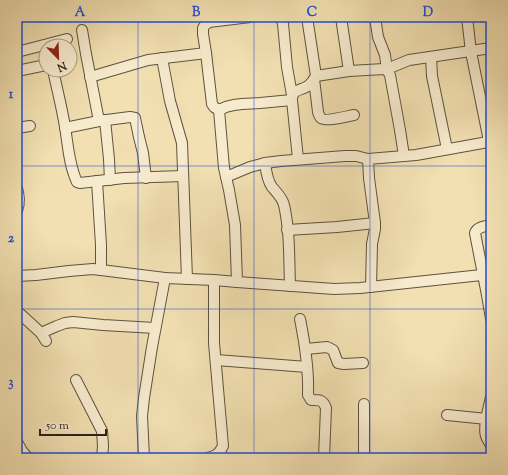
<svg xmlns="http://www.w3.org/2000/svg" width="508" height="475" font-family="'Sorts Mill Goudy',serif">
  <style>
    .lines { fill: none; stroke-linecap: round; stroke-linejoin: round }
    .minor-casing { stroke: #5e5240; stroke-width: 12 }
    .minor { stroke: #f7ebcd; stroke-width: 10 }
    .grid { fill: none; stroke: #1d4ed8; stroke-width: 1; stroke-opacity: 0.55 }
    .neatline { fill: none; stroke: #1d4ed8; stroke-width: 1.5 }
    .grid-label { font-size: 13px; text-anchor: middle; font-weight: bold; fill: #1d4ed8 }
  </style>
  <rect width="100%" height="100%" fill="#f2e0b2"/>
  <filter id="stains"><feTurbulence type="fractalNoise" baseFrequency=".005" numOctaves="4"/><feColorMatrix values="0 0 0 0 .2 0 0 0 0 .09 0 0 0 0 .02 0 0 0 .5 -.17"/></filter>
  <radialGradient id="worn" r=".72"><stop offset=".6" stop-color="#630" stop-opacity="0"/><stop offset="1" stop-color="#630" stop-opacity=".3"/></radialGradient>
  <g class="lines">
    <g class="minor-casing">
      <g id="minor">
        <path d="M281,17L283,24L287,67L292,95"/>
        <path d="M341,17L349,71L384,69L387,70L390,75L400,130L404,156"/>
        <path d="M375,17L378,37L385,55L387,70"/>
        <path d="M17,18L21,17"/>
        <path d="M82,30L86,54L99,121"/>
        <path d="M17,52L67,39"/>
        <path d="M431,57L432,76L447,149"/>
        <path d="M162,58L170,101L182,143L187,279"/>
        <path d="M387,69L409,60L491,48"/>
        <path d="M53,70C57,89 62,108 65,127C68,145 69,165 77,182L80,183L124,178L183,176"/>
        <path d="M17,71L46,65"/>
        <path d="M316,76L349,71"/>
        <path d="M90,77L148,60L206,53"/>
        <path d="M314,79L318,112C319,115 319,116 321,118C325,122 348,116 354,115"/>
        <path d="M292,100L298,159"/>
        <path d="M219,110L214,107L212,104L206,53L203,34V28L205,25L209,22L250,17"/>
        <path d="M105,120L109,159L110,180"/>
        <path d="M17,128L30,126"/>
        <path d="M65,128L99,121L130,117L135,118L139,137L143,153L146,178"/>
        <path d="M265,163C266,171 267,180 272,187C277,193 282,197 284,205C290,231 289,259 290,286"/>
        <path d="M226,177L250,167L265,163L281,161L345,156H356L368,159"/>
        <path d="M97,181L101,245V270"/>
        <path d="M17,188C19,196 20,202 17,211"/>
        <path d="M491,225C485,226 477,227 475,233L487,295L491,319"/>
        <path d="M287,230L337,227L375,223"/>
        <path d="M17,276L36,275L69,271L93,269L165,278L214,280L237,282L334,289L360,288L491,274"/>
        <path d="M237,282L235,225L229,190L224,168L219,110C232,103 246,104 260,103C271,102 281,101 292,100C292,89 300,91 308,86C312,83 314,80 316,76L307,17"/>
        <path d="M371,287L372,244L375,229V223L369,178L368,159L416,155L488,142V136L471,52L467,17"/>
        <path d="M17,311L41,333L46,341"/>
        <path d="M300,319C305,344 309,369 308,395L311,400C318,400 323,399 326,408L324,458"/>
        <path d="M41,333L57,326L65,323L73,322L103,325L155,328"/>
        <path d="M306,349L327,347L333,350L338,363L344,364L363,363"/>
        <path d="M216,360L307,367"/>
        <path d="M76,380L102,431L103,446L102,458"/>
        <path d="M491,397C489,407 483,427 486,436C487,439 489,442 491,445"/>
        <path d="M447,415L487,419"/>
        <path d="M17,442L22,451L28,458"/>
        <path d="M144,458L142,416L144,398L152,347L165,278"/>
        <path d="M207,458C216,456 219,454 223,446L214,343V280"/>
        <path d="M364,458V404"/>
      </g>
    </g>
    <use href="#minor" class="minor"/>
  </g>
  <path class="grid" d="M138,17V458M254,17V458M370,17V458M17,166H491M17,309H491"/>
  <rect width="508" height="475" fill="none" stroke="#f2e0b2" stroke-width="44"/>
  <g transform="translate(58 58) rotate(157)"><circle r="19" fill="#f7ebcd" stroke="#a69b85"/>
  <path d="M0-3L7 15L0 10L-7 15Z" fill="#8f2418"/>
  <text y="-6" font-size="11" font-weight="bold" text-anchor="middle" fill="#2c221a">N</text>
  </g>
  <path d="M40 429v6h66v-6" fill="none" stroke="#2c221a" stroke-width="2"/>
  <text x="46" y="429" font-size="12" fill="#2c221a" stroke="#f7ebcd" stroke-width="3" paint-order="stroke">50 m</text>
  <rect x="22" y="22" width="464" height="431" class="neatline"/>
  <g class="grid-label">
    <text x="80" y="16">A</text>
    <text x="196" y="16">B</text>
    <text x="312" y="16">C</text>
    <text x="428" y="16">D</text>
    <text x="11" y="98">1</text>
    <text x="11" y="242">2</text>
    <text x="11" y="386">3</text>
  </g>
  <rect width="100%" height="100%" filter="url(#stains)"/>
  <rect width="100%" height="100%" fill="url(#worn)"/>
</svg>
